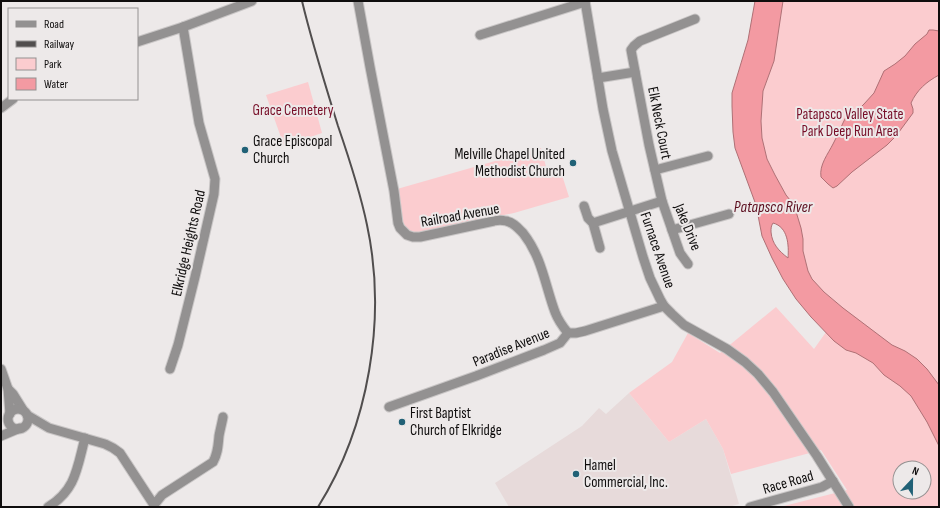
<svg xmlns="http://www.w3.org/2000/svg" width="940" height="508" font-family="'Sofia Sans Condensed',sans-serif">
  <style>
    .built { fill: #e7dada }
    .green { fill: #fbcccf; fill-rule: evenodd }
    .water { fill: #f39aa2; stroke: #af7075; fill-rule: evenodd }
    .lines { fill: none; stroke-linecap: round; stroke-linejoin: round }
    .minor-casing { stroke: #c9c6c6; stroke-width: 11 }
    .minor { stroke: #939191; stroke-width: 9 }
    .rail { stroke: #514e4e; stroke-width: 2 }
    .poi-dot { fill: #216176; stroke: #ede9e9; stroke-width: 1.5 }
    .labels { text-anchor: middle; stroke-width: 4; stroke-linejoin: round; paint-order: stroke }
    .park-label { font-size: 15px; fill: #770e28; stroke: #ede9e9 }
    .street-label { font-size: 15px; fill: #0f0d0d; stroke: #ede9e9 }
    .poi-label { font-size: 15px; fill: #0f0d0d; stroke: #ede9e9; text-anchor: start }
    .water-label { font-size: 16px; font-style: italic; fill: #5c0e1f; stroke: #ede9e9 }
  </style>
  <rect width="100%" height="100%" fill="#ede9e9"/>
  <path class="built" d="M629,393L669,442L706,419L723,449L739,504L729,507H509L495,483L582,426L599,408L606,414Z"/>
  <g class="green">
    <path d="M783,1H939V507H780L847,490L821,450L731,474L723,449L706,419L669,442L629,393L672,362L688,333L720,353L776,307L814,349L843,308L824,292L812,279L808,271L803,251V239L797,216L794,205L786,195L775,175L767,159L762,138L761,121L763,91L774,61ZM900,468H924V492H900Z"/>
    <path d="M308,82L322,133L284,146L266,95Z"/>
    <path d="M541,148L549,178L562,175L569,197L514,213L420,232C398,235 399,203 397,189Z"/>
  </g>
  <g class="water">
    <path d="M755,1H783L774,61L763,91L761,121L762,138L767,159L775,175L786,195L794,205L801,228L803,239V251L808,271L812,279L824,292L843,308L892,345L905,351L917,359L927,369L939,385V446L927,422L911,396L900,386L884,375L873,363L856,353L846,350L834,341L811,317L796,299L783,279L772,258L762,236L756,205L735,148L733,132L732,106V93L748,40ZM773,223C788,227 789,245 788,258C779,251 772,244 771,232C771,228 771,226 773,223Z"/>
    <path d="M929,30H933L939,31V75C926,82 917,90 911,103L913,109V113L896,136L887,145L852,172L837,186L833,188L828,184L821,177C819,165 828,154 833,144C838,135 842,124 847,115L855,113L864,104L874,93L884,71L895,64L905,56L915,44L927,34Z"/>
  </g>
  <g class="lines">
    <g class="minor-casing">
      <g id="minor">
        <path d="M358,1L370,67L394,191L398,223L400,228L407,235L413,237H420L494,221C498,220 502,220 506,221C513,222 518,228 523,233C542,257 545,285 555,312C558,320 563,327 568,333"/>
        <path d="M585,1L603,109L612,151L643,257L650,278L660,299L664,306L672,314L684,325L727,349L745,362L758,374L773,392L817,456L849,507"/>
        <path d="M480,35L585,2"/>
        <path d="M137,42L183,27L252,1"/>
        <path d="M598,78L635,72"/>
        <path d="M1,108L13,99"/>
        <path d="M655,170L708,156"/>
        <path d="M584,206L588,218L593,223L600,248"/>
        <path d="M593,223L662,201"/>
        <path d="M672,230L729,214"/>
        <path d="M688,264L680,253L662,201L649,145L631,50L634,46L640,41L695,19"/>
        <path d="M1,369L8,389L10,414"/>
        <path d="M170,369L178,345L195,277L214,194L215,179L199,123L183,27"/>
        <path d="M8,389L13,394L23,410"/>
        <path d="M389,407L476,376L544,350L560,343L568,333H576L585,331L664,306"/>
        <circle cx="18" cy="419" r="10"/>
        <path d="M27,415L49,428L105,444L113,448L120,453L154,505L162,495L213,462C218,453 218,446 219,436C220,430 222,423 223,417"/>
        <path d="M1,436L20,428"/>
        <path d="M48,507C76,490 77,468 85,438"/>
        <path d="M750,507L822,487L833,481"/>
      </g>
    </g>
    <use href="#minor" class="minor"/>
    <path class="rail" d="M302,1C312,43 325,84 338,126C349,158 360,191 367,225C387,318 369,426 318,507"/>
  </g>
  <g class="poi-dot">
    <circle cx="245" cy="150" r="4"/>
    <circle cx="573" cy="163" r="4"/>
    <circle cx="402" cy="422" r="4"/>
    <circle cx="576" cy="474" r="4"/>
  </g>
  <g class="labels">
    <g class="park-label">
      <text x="293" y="115">Grace Cemetery</text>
      <text x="850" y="119">Patapsco Valley State<tspan x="850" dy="17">Park Deep Run Area</tspan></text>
    </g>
    <g class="street-label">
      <text transform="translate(660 123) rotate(79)" y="5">Elk Neck Court</text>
      <text transform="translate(460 215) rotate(-10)" y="5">Railroad Avenue</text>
      <text transform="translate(688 227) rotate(68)" y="5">Jake Drive</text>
      <text transform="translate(188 243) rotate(-77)" y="5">Elkridge Heights Road</text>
      <text transform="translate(658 250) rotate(71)" y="5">Furnace Avenue</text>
      <text transform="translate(511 347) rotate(-22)" y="5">Paradise Avenue</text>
      <text transform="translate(788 482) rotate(-16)" y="5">Race Road</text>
    </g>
    <g class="poi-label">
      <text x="253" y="146">Grace Episcopal<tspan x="253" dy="17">Church</tspan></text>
      <text x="565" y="159" text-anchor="end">Melville Chapel United<tspan x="565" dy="17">Methodist Church</tspan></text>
      <text x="410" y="418">First Baptist<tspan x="410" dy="17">Church of Elkridge</tspan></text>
      <text x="584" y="470">Hamel<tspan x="584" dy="17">Commercial, Inc.</tspan></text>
    </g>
    <g class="water-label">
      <text x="773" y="212">Patapsco River</text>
    </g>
  </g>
  <rect width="940" height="508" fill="none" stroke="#0f0d0d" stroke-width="4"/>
  <rect x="8" y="8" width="130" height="92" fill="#ede9e9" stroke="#949191"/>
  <rect x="16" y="21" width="20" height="6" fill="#939191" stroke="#949191"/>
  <text x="44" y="28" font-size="12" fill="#0f0d0d">Road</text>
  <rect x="16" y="41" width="20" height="6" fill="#514e4e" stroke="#949191"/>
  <text x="44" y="48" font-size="12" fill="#0f0d0d">Railway</text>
  <rect x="16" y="58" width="20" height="12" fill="#fbcccf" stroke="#949191"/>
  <text x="44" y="68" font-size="12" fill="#0f0d0d">Park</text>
  <rect x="16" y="78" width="20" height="12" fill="#f39aa2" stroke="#949191"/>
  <text x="44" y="88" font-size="12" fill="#0f0d0d">Water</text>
  <g transform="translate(912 480) rotate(22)"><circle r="19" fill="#ede9e9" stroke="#949191"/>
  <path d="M0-3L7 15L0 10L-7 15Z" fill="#216176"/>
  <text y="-6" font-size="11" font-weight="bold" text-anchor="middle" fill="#0f0d0d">N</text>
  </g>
</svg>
